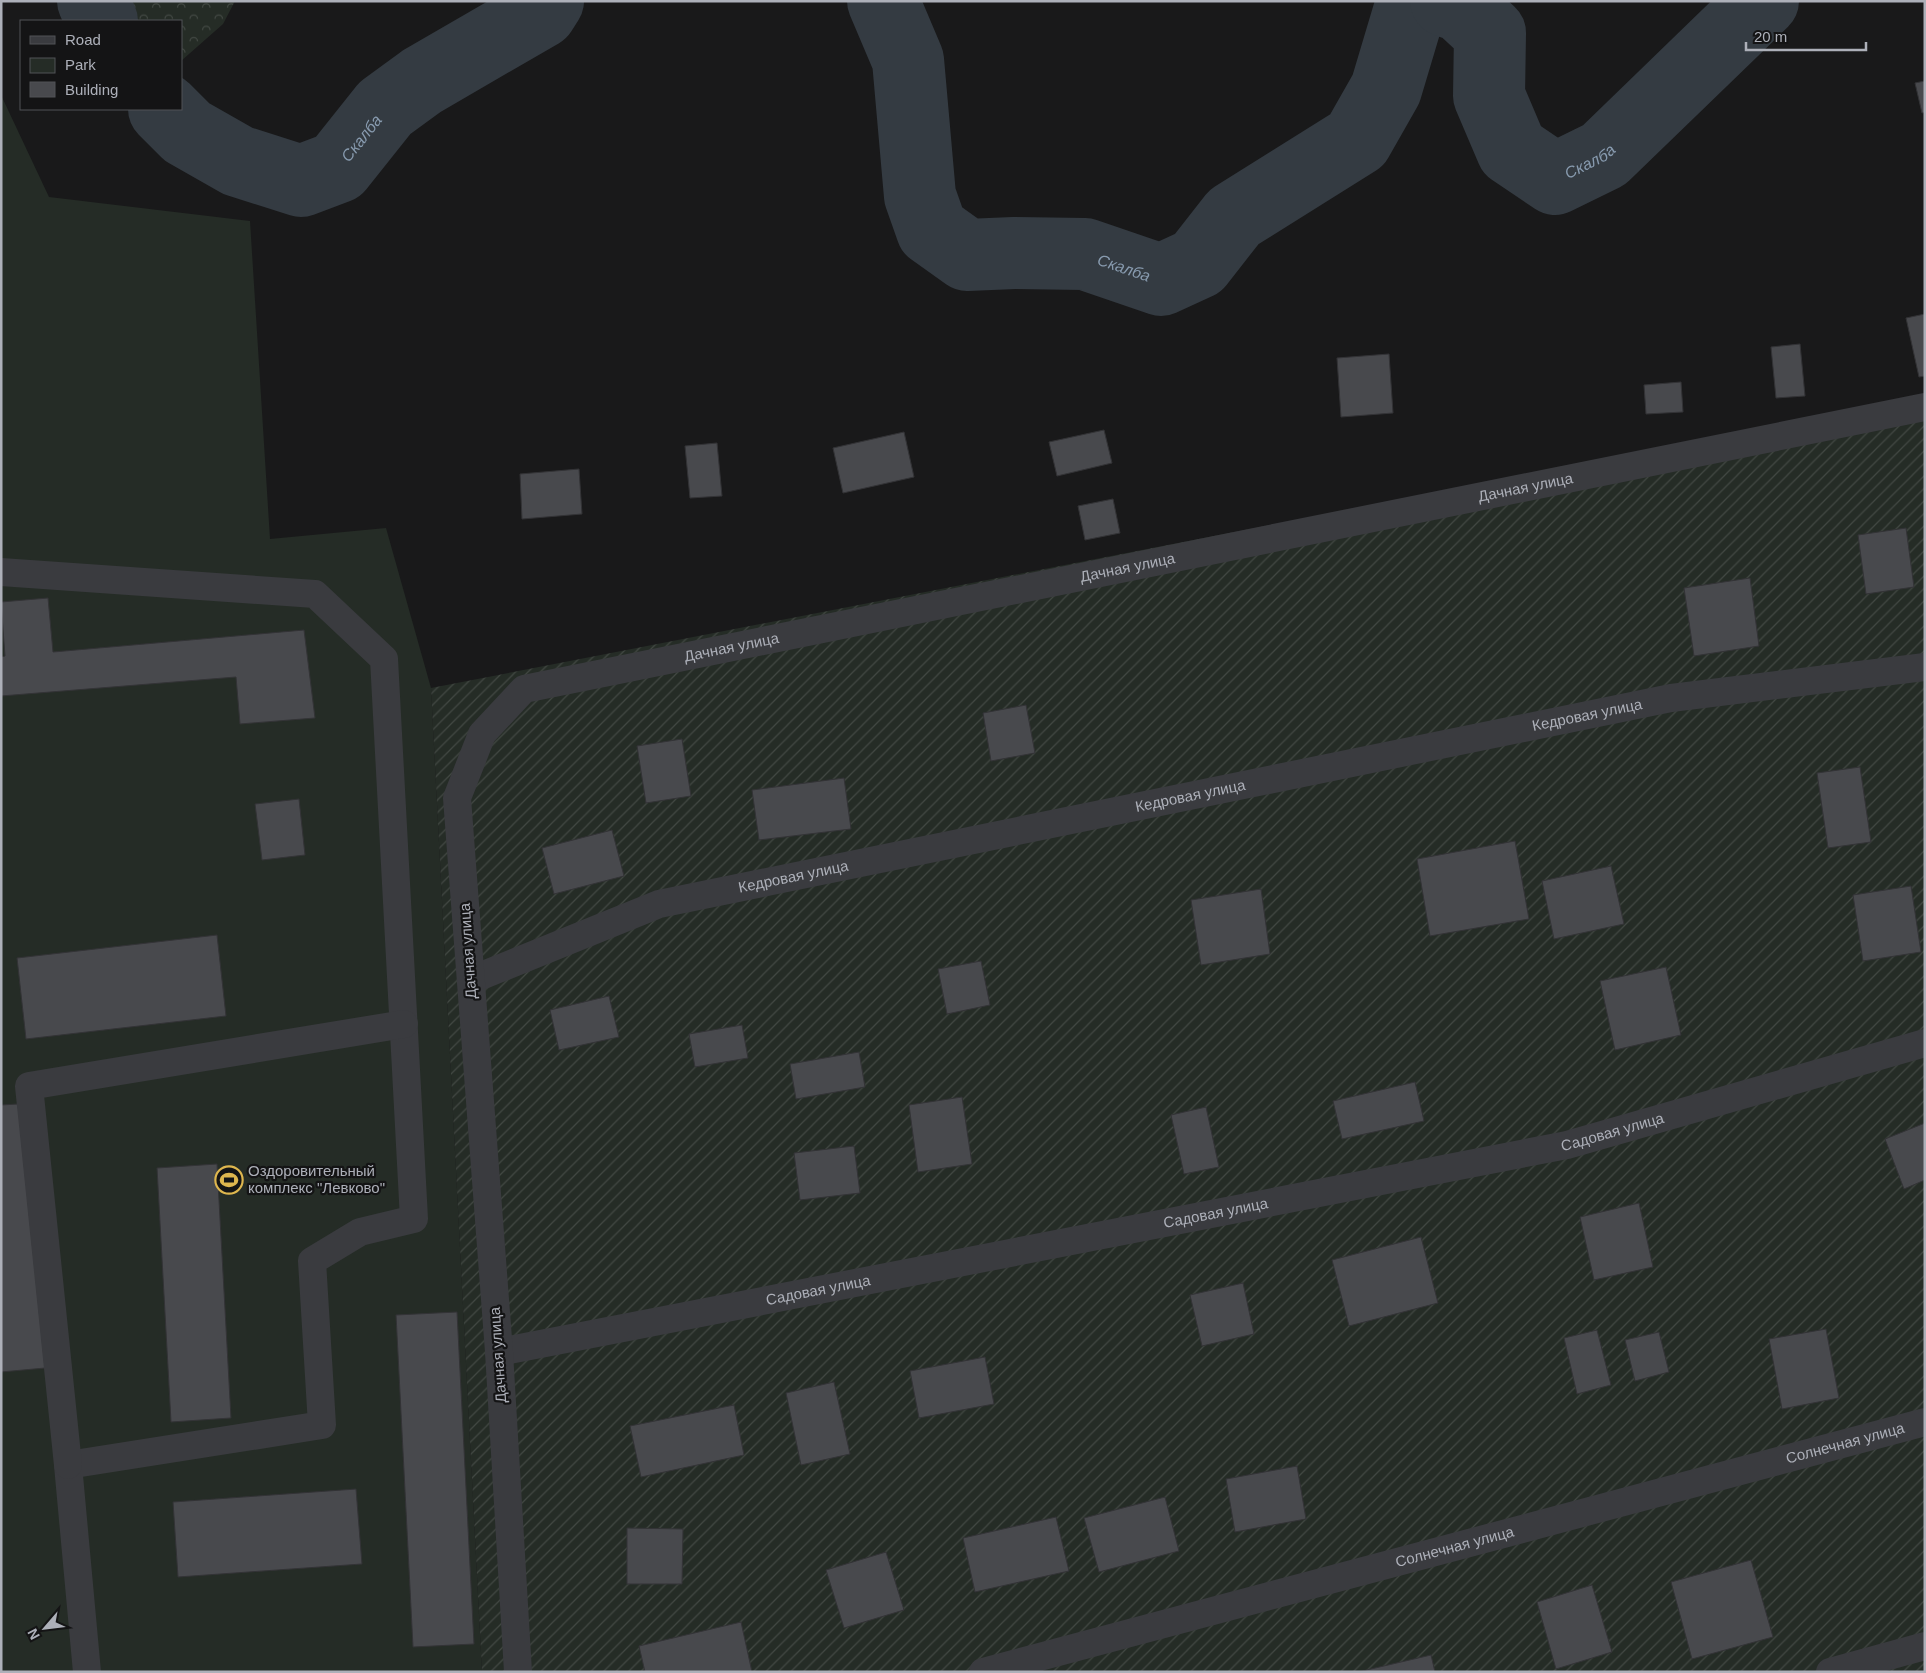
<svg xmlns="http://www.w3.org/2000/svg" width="1926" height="1673" font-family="Arial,sans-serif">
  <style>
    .forest { fill: url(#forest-crowns) }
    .park { fill: #252c26 }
    .garden { fill: url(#garden-furrows) }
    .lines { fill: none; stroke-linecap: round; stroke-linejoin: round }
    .river { stroke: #343b42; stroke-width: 72 }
    .building { fill: #48494d; stroke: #333336 }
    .minor { stroke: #3a3b3f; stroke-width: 28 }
    .labels { text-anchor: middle; stroke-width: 4.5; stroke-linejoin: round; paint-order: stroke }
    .street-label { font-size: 15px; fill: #adb0b9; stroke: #141415 }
    .poi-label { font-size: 15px; fill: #adb0b9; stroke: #141415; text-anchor: start }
    .water-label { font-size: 16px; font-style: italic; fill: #889baf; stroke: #141415 }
  </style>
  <defs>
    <pattern id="forest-crowns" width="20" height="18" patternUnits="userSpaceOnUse" patternTransform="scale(1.25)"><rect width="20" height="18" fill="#252c26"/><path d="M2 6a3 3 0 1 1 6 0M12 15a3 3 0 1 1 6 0" fill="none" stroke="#424843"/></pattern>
    <pattern id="garden-furrows" width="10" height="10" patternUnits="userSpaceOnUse" patternTransform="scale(1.25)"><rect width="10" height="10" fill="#252c26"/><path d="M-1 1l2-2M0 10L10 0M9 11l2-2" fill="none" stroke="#424843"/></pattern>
  </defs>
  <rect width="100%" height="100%" fill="#19191a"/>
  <path class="forest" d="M129,1H235L223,24L181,61V21H135Z"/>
  <path class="park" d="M1,95L49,197L250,221L270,539L386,528L431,688L482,1672H1Z"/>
  <path class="garden" d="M1925,398V1672H482L431,688Z"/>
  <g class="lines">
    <g class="river">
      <path d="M93,1L102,21"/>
      <path id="s1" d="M883,1L908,60L920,196L932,230L967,255L1014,253L1085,254L1161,280L1198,263L1234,217L1357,140L1386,89L1409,12L1421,1"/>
      <path id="s2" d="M1446,1L1461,6L1490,33L1489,96L1512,150L1555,179L1604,155L1763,1"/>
      <path id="s3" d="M164,109L187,132L238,161L301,181L338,167L385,108L422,81L541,12L548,1"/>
    </g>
  </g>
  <g class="building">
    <path d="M1925,81V112L1922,113L1915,83Z"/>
    <path d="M1925,314V376L1919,377L1906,318Z"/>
    <path d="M1800,344L1805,396L1776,398L1771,347Z"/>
    <path d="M1389,354L1393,413L1341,417L1337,358Z"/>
    <path d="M1681,382L1683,412L1646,414L1644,385Z"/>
    <path d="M1104,430L1112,463L1057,476L1049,442Z"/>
    <path d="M904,432L914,477L843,493L833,448Z"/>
    <path d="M717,443L722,496L690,498L685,446Z"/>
    <path d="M579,469L582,514L522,519L520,474Z"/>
    <path d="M1113,499L1120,533L1085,540L1078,506Z"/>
    <path d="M1906,528L1914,587L1866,594L1858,535Z"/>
    <path d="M1750,578L1759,646L1694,656L1684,588Z"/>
    <path d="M48,598L53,652L304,630L315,718L240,724L236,677L1,696V657L5,656L1,602Z"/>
    <path d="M1026,705L1035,753L991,761L983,713Z"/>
    <path d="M682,739L691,796L646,803L637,746Z"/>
    <path d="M1860,767L1871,842L1828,848L1817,773Z"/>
    <path d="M844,778L851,829L759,840L752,790Z"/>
    <path d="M299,799L305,855L262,860L255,804Z"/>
    <path d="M612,830L624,876L554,894L542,848Z"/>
    <path d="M1515,841L1529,919L1430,936L1417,859Z"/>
    <path d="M1611,866L1624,924L1554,939L1542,881Z"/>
    <path d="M1911,886L1921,952L1863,961L1853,895Z"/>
    <path d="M1261,889L1270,954L1201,965L1191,900Z"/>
    <path d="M217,935L226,1016L26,1039L17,958Z"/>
    <path d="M981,961L990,1005L947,1014L938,969Z"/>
    <path d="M1666,967L1681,1035L1615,1050L1600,981Z"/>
    <path d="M609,996L619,1037L559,1050L550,1010Z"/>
    <path d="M742,1025L748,1058L695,1067L689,1034Z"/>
    <path d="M859,1052L865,1087L796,1099L790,1064Z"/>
    <path d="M1415,1082L1424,1121L1342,1139L1333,1101Z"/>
    <path d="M962,1097L972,1164L918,1172L909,1105Z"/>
    <path d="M18,1104L45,1368L1,1372V1105Z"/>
    <path d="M1206,1107L1219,1167L1184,1174L1171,1115Z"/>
    <path d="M1925,1123V1180L1904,1189L1885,1139Z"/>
    <path d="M854,1146L860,1193L800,1200L794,1153Z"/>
    <path d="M217,1164L231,1418L171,1422L157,1168Z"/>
    <path d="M1639,1203L1653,1267L1594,1280L1580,1217Z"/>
    <path d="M1421,1237L1438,1303L1349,1326L1332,1260Z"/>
    <path d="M1243,1283L1254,1334L1202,1346L1190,1295Z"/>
    <path d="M457,1312L474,1644L413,1647L396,1315Z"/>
    <path d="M1826,1329L1839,1398L1782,1409L1769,1339Z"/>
    <path d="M1597,1330L1611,1385L1577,1394L1564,1338Z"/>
    <path d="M1659,1332L1669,1372L1635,1381L1625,1340Z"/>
    <path d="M985,1357L994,1404L919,1418L910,1371Z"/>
    <path d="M834,1382L850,1454L801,1465L786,1393Z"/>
    <path d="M734,1405L744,1455L641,1477L630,1426Z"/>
    <path d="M1297,1466L1306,1519L1235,1532L1226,1479Z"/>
    <path d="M356,1489L362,1564L178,1577L173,1502Z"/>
    <path d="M1165,1497L1179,1551L1099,1572L1084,1518Z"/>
    <path d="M1056,1517L1069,1571L975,1592L963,1538Z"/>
    <path d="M627,1528L683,1529L682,1584H627Z"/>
    <path d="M886,1552L904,1610L844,1628L826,1570Z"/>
    <path d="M1751,1560L1773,1637L1692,1659L1671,1582Z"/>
    <path d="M1592,1585L1612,1652L1556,1669L1537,1602Z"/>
    <path d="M741,1622L752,1672H645L639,1646Z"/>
    <path d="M1431,1655L1435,1672H1358Z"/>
  </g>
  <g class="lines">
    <g class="minor">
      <path d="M1,572L315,594L384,659L414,1219L360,1232L312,1261L322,1425L68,1465L87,1672"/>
      <path id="s4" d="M471,980L659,904L1671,698L1925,667"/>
      <path id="s5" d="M499,1352L1567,1145L1925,1043"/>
      <path d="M68,1465L29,1086L404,1024"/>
      <path id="s6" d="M518,1672L499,1352L457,798L482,734L524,689L1925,407"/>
      <path id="s7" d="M983,1672L1925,1422"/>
      <path d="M1830,1672L1925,1646"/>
    </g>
  </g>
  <defs>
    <g id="stadium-ring" transform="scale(1.4375)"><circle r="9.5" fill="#141415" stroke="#deb64e" stroke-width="1.5"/><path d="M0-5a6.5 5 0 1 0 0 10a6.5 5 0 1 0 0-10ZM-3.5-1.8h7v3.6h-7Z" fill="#deb64e"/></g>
  </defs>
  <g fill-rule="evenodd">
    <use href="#stadium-ring" x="229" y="1180"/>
  </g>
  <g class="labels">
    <g class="street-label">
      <text dy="5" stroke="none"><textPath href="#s6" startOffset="2028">Дачная улица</textPath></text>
      <text dy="5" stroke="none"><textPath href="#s6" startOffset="1622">Дачная улица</textPath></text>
      <text dy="5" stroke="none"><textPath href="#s6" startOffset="1218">Дачная улица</textPath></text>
      <text dy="5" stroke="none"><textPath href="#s4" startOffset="1150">Кедровая улица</textPath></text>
      <text dy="5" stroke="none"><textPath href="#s4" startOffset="745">Кедровая улица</textPath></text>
      <text dy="5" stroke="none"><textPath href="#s4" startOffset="340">Кедровая улица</textPath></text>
      <text transform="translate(468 951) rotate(-94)" y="5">Дачная улица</text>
      <text dy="5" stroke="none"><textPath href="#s5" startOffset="1135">Садовая улица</textPath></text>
      <text dy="5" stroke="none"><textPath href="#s5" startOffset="730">Садовая улица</textPath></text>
      <text dy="5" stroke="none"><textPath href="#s5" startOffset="325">Садовая улица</textPath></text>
      <text transform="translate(498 1355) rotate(-94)" y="5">Дачная улица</text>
      <text dy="5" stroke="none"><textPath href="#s7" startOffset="892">Солнечная улица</textPath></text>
      <text dy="5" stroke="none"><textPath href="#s7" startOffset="488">Солнечная улица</textPath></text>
    </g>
    <g class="poi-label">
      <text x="248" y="1176">Оздоровительный<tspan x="248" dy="17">комплекс "Левково"</tspan></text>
    </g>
    <g class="water-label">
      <text dy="6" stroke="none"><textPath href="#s3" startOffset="234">Скалба</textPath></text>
      <text dy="6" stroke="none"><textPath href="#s2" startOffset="268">Скалба</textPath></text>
      <text dy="6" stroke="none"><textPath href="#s1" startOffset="439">Скалба</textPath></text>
    </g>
  </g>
  <rect width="1926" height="1673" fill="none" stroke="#adb0b9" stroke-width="5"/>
  <rect x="20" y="20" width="162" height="90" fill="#141415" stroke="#515257"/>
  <rect x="30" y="36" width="25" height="8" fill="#3a3b3f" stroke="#515257"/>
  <text x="65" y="45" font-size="15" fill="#adb0b9">Road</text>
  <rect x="30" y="58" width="25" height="15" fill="#252c26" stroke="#515257"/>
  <text x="65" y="70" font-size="15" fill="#adb0b9">Park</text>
  <rect x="30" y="82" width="25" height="15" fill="#48494d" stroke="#515257"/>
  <text x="65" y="95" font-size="15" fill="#adb0b9">Building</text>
  <g transform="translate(45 1628) rotate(242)" stroke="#141415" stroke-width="4" paint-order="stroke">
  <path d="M0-4L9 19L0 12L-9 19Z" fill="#adb0b9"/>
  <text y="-8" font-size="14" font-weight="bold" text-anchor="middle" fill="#adb0b9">N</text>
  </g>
  <path d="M1746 42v8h120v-8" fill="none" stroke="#adb0b9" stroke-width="2.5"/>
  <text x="1754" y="42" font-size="15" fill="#adb0b9" stroke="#141415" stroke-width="4" paint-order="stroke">20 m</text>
</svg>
